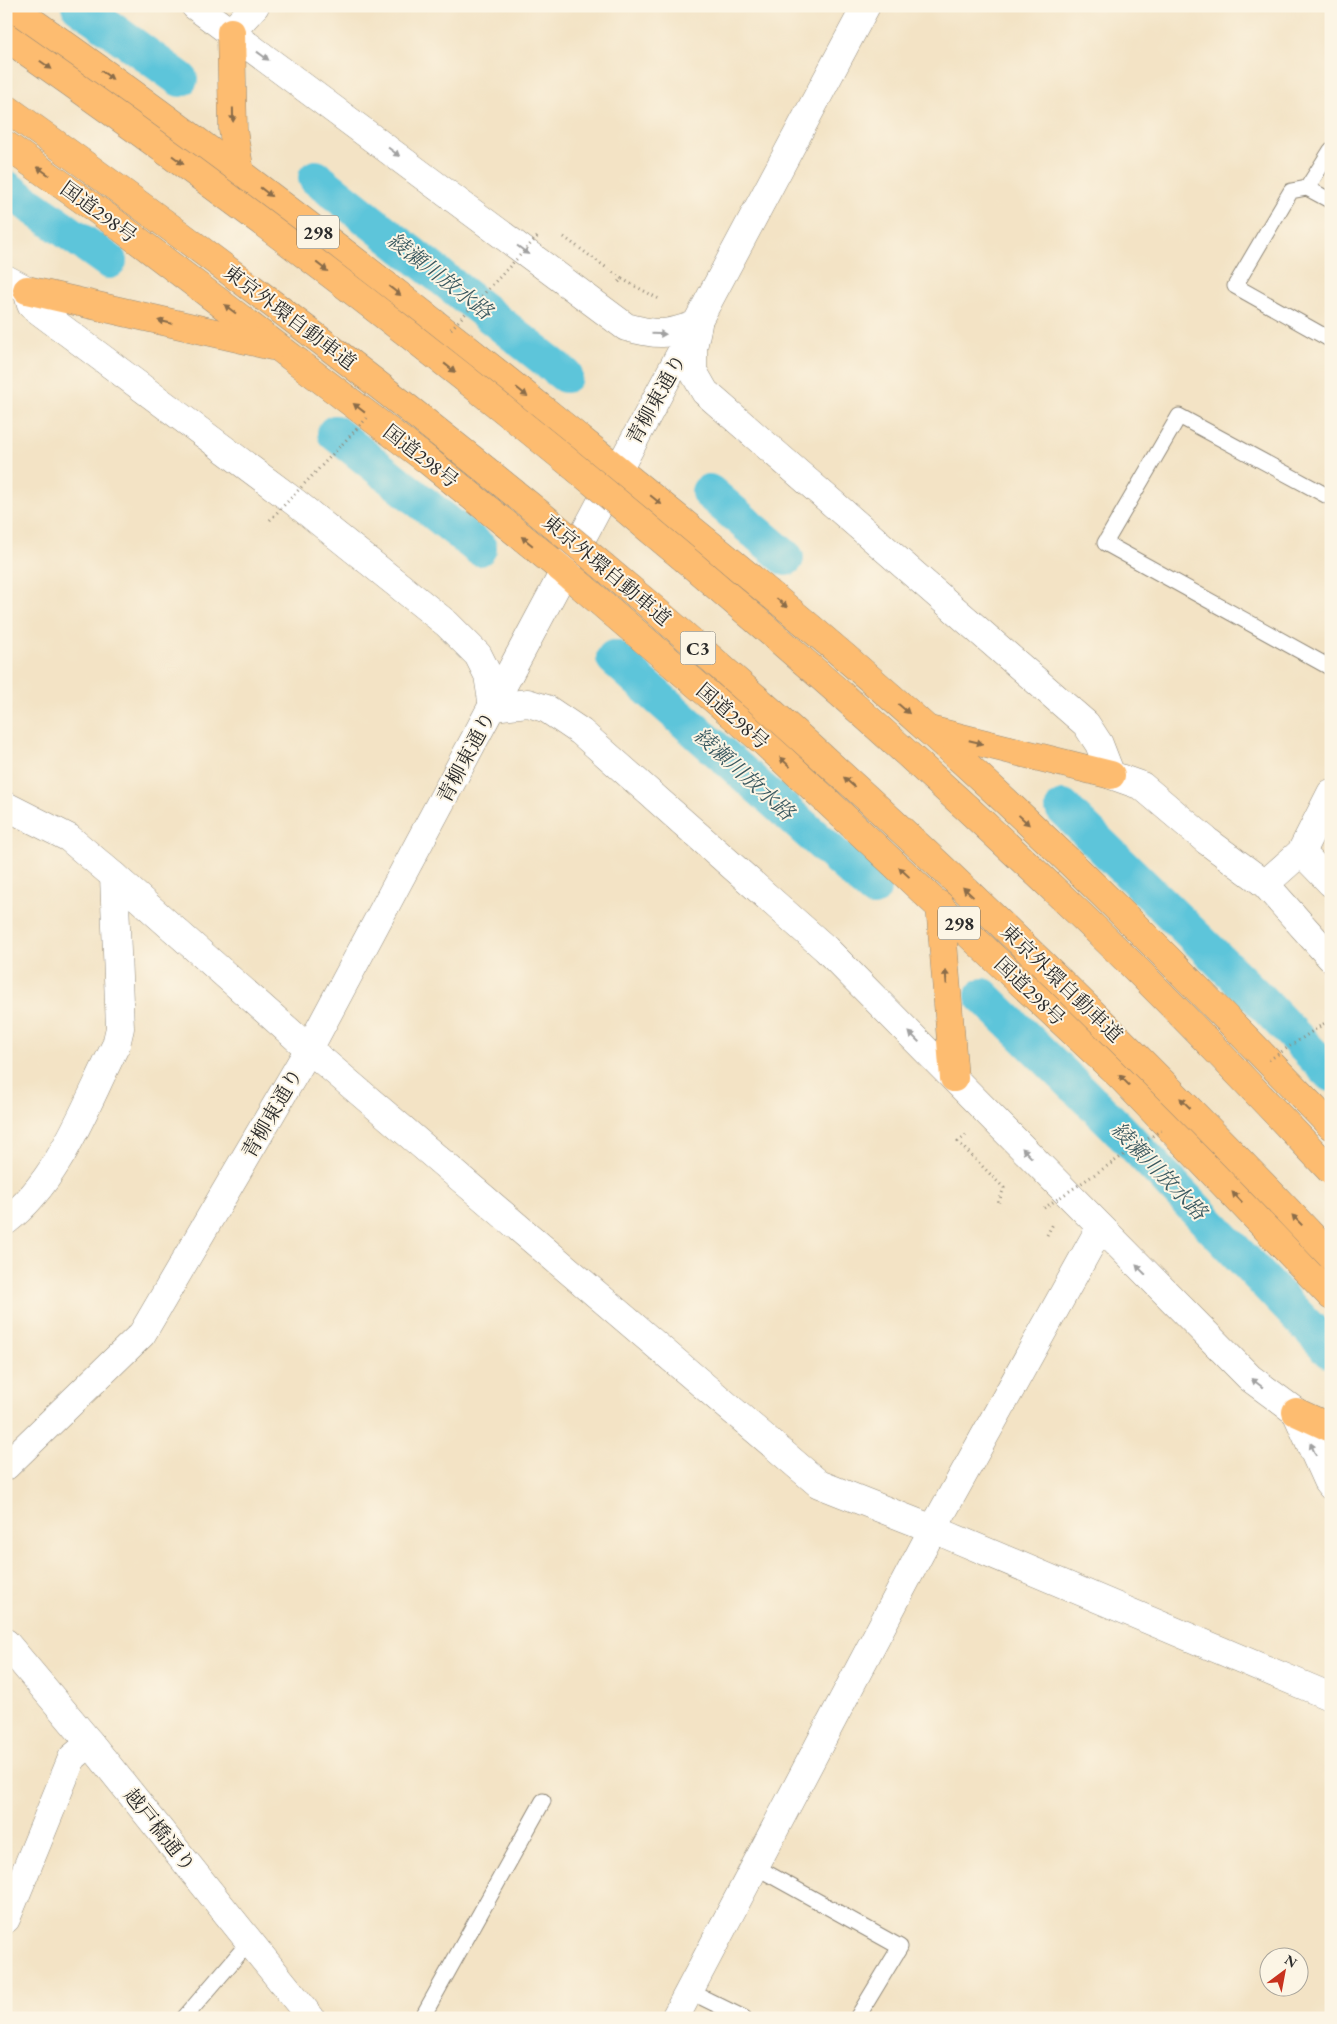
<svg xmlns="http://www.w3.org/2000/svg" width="1337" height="2024" font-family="'EB Garamond','Noto Serif JP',serif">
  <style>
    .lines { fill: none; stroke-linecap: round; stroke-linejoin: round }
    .canal { stroke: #5dc5da; stroke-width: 36 }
    .service-casing { stroke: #8f8778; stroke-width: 17 }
    .minor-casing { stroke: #8f8778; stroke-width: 29 }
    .tertiary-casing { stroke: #8f8778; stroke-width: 29 }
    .trunk-casing { stroke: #8f8778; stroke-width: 29 }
    .path { stroke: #8f8778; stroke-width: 3; stroke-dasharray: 1 4; stroke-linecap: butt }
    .service { stroke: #fff; stroke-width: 15 }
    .minor { stroke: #fff; stroke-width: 28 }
    .tertiary { stroke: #fff; stroke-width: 28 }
    .trunk { stroke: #fdbc70; stroke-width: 28 }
    .motorway-bridge-casing { stroke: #8f8778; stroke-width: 29; stroke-linecap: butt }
    .path-bridge { stroke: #8f8778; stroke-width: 3; stroke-dasharray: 1 4; stroke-linecap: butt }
    .motorway-bridge { stroke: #fdbc70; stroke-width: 28 }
    .oneway { fill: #a0a0a0 }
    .oneway2 { fill: #8a6c4a }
    .labels { text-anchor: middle; stroke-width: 4; stroke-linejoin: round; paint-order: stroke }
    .shield { fill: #fcf5e5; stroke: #6a6863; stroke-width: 1 }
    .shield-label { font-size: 19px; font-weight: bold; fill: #2b2b2b }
    .street-label { font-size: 20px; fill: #2b2b2b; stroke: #fcf5e5 }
    .water-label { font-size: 21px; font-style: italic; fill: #3a5960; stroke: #fcf5e5 }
  </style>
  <rect width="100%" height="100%" fill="#fcf5e5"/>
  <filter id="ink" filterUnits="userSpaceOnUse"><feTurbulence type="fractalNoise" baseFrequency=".02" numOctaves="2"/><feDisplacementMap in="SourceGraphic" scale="10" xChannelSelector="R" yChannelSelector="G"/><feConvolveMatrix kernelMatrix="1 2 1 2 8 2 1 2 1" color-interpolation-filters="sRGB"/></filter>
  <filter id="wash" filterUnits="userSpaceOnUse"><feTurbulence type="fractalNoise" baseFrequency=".0096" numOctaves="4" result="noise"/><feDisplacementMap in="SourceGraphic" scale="20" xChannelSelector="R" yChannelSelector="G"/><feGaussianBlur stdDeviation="1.12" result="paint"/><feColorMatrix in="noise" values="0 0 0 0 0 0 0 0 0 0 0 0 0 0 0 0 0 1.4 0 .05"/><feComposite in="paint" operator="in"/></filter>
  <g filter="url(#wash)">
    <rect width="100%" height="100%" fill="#f3e3c5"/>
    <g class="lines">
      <g class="canal">
        <path d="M79,6L180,79"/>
        <path d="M316,178L565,375"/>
        <path d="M6,188L109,261"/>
        <path d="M335,433L479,548"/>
        <path d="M709,492L786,558"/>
        <path d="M614,658L873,889"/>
        <path d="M1063,808L1260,1000L1331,1074"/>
        <path d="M983,996L1117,1127L1331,1351"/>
      </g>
    </g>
  </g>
  <g filter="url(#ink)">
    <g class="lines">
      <g class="service-casing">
        <g id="service">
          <path d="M1307,188L1331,150"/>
          <path d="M1331,201L1307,188L1291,191L1235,286L1331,340"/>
          <path d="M1331,498L1179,416L1105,543L1331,668"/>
          <path d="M756,1867L900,1947L857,2018"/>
          <path d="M689,1991L744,2018"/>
          <path d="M184,2018L250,1941"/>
          <path d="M422,2018L543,1801"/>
        </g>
      </g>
      <g class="minor-casing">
        <g id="minor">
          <path d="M195,6L626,327C659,336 666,335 698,324L693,348V371L705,392L1086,724L1099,744L1111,775L1142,786L1207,841L1265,884L1331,958"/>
          <path d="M231,32L255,6"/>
          <path d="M6,279L27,290L31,305L296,503L447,624L478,655L488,675L493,707L528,703L547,709L581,732L826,949L1250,1378L1296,1412L1327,1481L1331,1486"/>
          <path d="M6,806L69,838L114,876L309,1049L819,1484L933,1529L1331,1697"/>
          <path d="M1301,852L1331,883"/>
          <path d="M1265,884L1301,852L1331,793"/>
          <path d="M6,1221C59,1181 86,1104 116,1045L120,1028L114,876"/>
          <path d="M6,1919L72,1758L90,1743"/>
          <path d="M675,2018L933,1529L1100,1228"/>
        </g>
      </g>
      <g class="tertiary-casing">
        <g id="tertiary">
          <path d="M6,1466L142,1334L309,1049L866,6"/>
          <path d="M6,1643L90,1743L311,2018"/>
        </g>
      </g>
      <g class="trunk-casing">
        <g id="trunk">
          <path d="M10,6C199,138 380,278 559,422C683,522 808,622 927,729C1068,855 1200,990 1331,1126"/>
          <path d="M231,32L233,130L240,172"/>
          <path d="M6,145L111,220L427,460L565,572L764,742L1120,1076L1331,1296"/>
          <path d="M27,290L272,346"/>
          <path d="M930,730L1111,775"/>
          <path d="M940,905L954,1078"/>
          <path d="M1296,1412L1331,1428"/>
        </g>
      </g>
      <g class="path">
        <path d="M564,237L622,279L618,283"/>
        <path d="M622,279L661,300"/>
        <path d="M966,1135L958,1142L1004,1188L998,1204"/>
        <path d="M1047,1235L1054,1222"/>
      </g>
      <use href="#service" class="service"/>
      <use href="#minor" class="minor"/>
      <use href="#tertiary" class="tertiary"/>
      <use href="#trunk" class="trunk"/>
      <g class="motorway-bridge-casing">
        <g id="motorway-bridge">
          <path d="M6,37C380,298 736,587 1066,901C1158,988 1245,1080 1331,1171"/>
          <path d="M6,108C226,265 442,429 648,604C888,809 1114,1027 1331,1256"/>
        </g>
      </g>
      <g class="path-bridge">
        <path d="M451,329L539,235"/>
        <path d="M270,520L368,417"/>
        <path d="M1269,1060L1331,1019"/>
        <path d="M1044,1208L1163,1129"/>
      </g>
      <use href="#motorway-bridge" class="motorway-bridge"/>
    </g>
    <defs><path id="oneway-solid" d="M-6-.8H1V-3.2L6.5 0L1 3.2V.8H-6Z" transform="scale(1.25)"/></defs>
    <g class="oneway">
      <use href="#oneway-solid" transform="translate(263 56) rotate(36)"/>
      <use href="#oneway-solid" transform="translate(394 152) rotate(37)"/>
      <use href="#oneway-solid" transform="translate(523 250) rotate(37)"/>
      <use href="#oneway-solid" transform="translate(659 334) rotate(1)"/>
      <use href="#oneway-solid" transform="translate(914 1037) rotate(-135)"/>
      <use href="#oneway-solid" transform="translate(1027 1153) rotate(-134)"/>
      <use href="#oneway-solid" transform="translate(1141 1270) rotate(-135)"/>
      <use href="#oneway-solid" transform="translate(1257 1383) rotate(-143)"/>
      <use href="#oneway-solid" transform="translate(1313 1449) rotate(-114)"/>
    </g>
    <g class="oneway2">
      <use href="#oneway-solid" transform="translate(46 65) rotate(35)"/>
      <use href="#oneway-solid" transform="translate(107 75) rotate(36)"/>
      <use href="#oneway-solid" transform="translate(233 115) rotate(89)"/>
      <use href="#oneway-solid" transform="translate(178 160) rotate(37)"/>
      <use href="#oneway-solid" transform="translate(43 171) rotate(-145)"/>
      <use href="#oneway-solid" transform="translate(266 192) rotate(38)"/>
      <use href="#oneway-solid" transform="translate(322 267) rotate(38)"/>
      <use href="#oneway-solid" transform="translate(395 291) rotate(38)"/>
      <use href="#oneway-solid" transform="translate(230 309) rotate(-143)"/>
      <use href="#oneway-solid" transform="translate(165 322) rotate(-167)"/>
      <use href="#oneway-solid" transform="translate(450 368) rotate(38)"/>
      <use href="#oneway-solid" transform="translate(522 392) rotate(39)"/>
      <use href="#oneway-solid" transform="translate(359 408) rotate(-142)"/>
      <use href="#oneway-solid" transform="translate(656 500) rotate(39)"/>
      <use href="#oneway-solid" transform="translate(527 541) rotate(-141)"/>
      <use href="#oneway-solid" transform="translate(782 603) rotate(40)"/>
      <use href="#oneway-solid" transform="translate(904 709) rotate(41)"/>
      <use href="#oneway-solid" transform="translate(976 742) rotate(14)"/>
      <use href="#oneway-solid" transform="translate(785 762) rotate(-137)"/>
      <use href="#oneway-solid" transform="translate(849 782) rotate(-138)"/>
      <use href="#oneway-solid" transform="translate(1024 820) rotate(43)"/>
      <use href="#oneway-solid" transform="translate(904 872) rotate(-137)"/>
      <use href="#oneway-solid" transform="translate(968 892) rotate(-137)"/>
      <use href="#oneway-solid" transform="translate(946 977) rotate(-95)"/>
      <use href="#oneway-solid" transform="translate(1124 1080) rotate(-134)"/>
      <use href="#oneway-solid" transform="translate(1185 1103) rotate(-135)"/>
      <use href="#oneway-solid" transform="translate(1237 1197) rotate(-134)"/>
      <use href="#oneway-solid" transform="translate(1297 1220) rotate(-134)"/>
    </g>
  </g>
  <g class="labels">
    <g class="shield">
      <rect x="297" y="215.5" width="42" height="33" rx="4"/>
      <rect x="680.5" y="631.5" width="35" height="33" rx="4"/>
      <rect x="938" y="906.5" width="42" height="33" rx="4"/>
    </g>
    <g class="shield-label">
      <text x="318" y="239">298</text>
      <text x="698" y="655">C3</text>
      <text x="959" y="930">298</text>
    </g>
    <g class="street-label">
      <text transform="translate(99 212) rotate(36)" y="7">国道298号</text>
      <text transform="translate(290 317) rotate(37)" y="7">東京外環自動車道</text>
      <text transform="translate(656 399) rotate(-61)" y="7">青柳東通り</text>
      <text transform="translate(421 456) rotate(38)" y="7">国道298号</text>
      <text transform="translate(607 570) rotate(40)" y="7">東京外環自動車道</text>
      <text transform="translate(733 716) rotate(41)" y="7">国道298号</text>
      <text transform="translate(466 757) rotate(-62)" y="7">青柳東通り</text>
      <text transform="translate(1062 983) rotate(44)" y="7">東京外環自動車道</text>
      <text transform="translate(1030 991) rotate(44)" y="7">国道298号</text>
      <text transform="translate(272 1113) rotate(-60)" y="7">青柳東通り</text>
      <text transform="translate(160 1830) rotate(51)" y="7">越戸橋通り</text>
    </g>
    <g class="water-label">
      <text transform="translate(440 276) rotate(38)" y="7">綾瀬川放水路</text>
      <text transform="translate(744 774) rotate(42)" y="7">綾瀬川放水路</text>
      <text transform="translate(1159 1171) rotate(46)" y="7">綾瀬川放水路</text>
    </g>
  </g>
  <rect width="1337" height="2024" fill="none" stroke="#fcf5e5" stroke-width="25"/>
  <g transform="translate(1284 1972) rotate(32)"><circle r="24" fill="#fcf5e5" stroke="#a8a49b"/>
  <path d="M0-4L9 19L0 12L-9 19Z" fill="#c8321e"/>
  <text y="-8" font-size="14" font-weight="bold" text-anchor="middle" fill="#2b2b2b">N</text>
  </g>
</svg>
